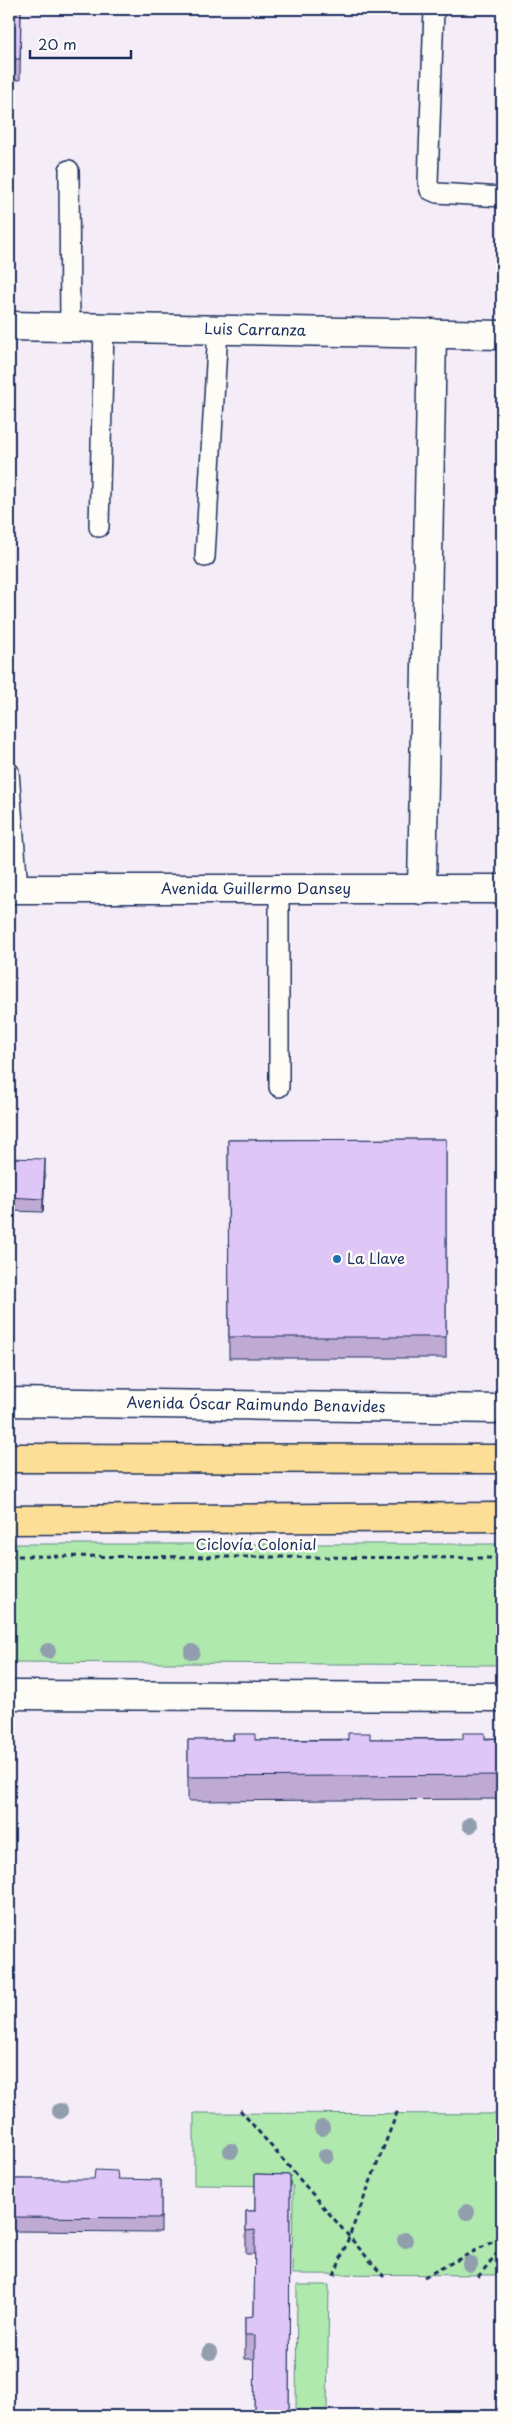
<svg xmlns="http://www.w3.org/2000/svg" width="511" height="2425" font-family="'Playpen Sans',sans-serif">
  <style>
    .green { fill: #afe9ad; stroke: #658c86 }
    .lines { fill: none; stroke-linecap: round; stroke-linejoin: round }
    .service-casing { stroke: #1b2f5e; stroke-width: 22 }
    .minor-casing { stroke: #1b2f5e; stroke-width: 31 }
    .tertiary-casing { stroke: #1b2f5e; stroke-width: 31 }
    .secondary-casing { stroke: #1b2f5e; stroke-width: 31 }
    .primary-casing { stroke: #1b2f5e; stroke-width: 31 }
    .path { stroke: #1b2f5e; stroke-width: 3; stroke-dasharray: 5 4; stroke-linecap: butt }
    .service { stroke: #fdfcf7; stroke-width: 19 }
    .minor { stroke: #fdfcf7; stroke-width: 28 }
    .tertiary { stroke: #fdfcf7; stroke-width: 28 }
    .secondary { stroke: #fdfcf7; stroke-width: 28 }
    .primary { stroke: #fcde96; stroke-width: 28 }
    .tree { fill: #919eae }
    .wall { fill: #bfaad4; stroke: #1b2f5e }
    .shaded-wall { fill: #9b8bac; stroke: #1b2f5e }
    .building { fill: #dec6f6; stroke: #1b2f5e }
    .poi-dot { fill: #1f6fb2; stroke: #fdfcf7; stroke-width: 2 }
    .labels { text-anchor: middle; stroke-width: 5; stroke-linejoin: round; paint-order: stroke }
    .street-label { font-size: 15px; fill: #1b2f5e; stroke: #fdfcf7 }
    .poi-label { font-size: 15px; fill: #1b2f5e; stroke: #fdfcf7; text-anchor: start }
  </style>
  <rect width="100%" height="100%" fill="#f4ecf7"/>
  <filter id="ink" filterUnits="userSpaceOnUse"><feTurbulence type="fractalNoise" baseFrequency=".02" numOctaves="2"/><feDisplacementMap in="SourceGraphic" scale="10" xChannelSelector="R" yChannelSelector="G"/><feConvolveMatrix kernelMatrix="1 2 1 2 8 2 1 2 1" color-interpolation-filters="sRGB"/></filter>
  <g filter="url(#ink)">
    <g class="green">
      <path d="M9,1544H502V1665L9,1662Z"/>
      <path d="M194,2113L502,2114V2275L292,2274L293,2186L194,2185Z"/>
      <path d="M297,2285H329L327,2411L296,2410Z"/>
    </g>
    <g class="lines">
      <g class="service-casing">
        <g id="service">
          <path d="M434,9L428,183L430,190L437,193L502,197"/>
          <path d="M69,170L70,327"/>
          <path d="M99,527L104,328"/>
          <path d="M205,557L218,329"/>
          <path d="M9,772L18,889"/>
          <path d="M279,889V1087"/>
        </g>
      </g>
      <g class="minor-casing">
        <g id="minor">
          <path d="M9,326L502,335"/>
          <path d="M9,889H502"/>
          <path d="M422,890L432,333"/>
        </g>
      </g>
      <g class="tertiary-casing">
        <path id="tertiary" d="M9,1695L502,1697"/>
      </g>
      <g class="secondary-casing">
        <path id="secondary" d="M9,1402L502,1409"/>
      </g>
      <g class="primary-casing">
        <g id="primary">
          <path d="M9,1458L502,1459"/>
          <path d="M9,1520L502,1517"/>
        </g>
      </g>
      <g class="path">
        <path d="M9,1556L502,1558"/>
        <path d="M240,2110L384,2277"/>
        <path d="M334,2276L398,2110"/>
        <path d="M424,2277L502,2237"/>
        <path d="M478,2277L502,2247"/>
      </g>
      <use href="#service" class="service"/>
      <use href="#minor" class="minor"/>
      <use href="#tertiary" class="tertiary"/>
      <use href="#secondary" class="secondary"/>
      <use href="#primary" class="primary"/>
    </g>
    <g class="tree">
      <circle cx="48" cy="1651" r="8"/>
      <circle cx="192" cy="1652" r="8"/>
      <circle cx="470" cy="1825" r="8"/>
      <circle cx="60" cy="2111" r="8"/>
      <circle cx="322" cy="2128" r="8"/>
      <circle cx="231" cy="2151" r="8"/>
      <circle cx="326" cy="2156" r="8"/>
      <circle cx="467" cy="2212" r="8"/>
      <circle cx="405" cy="2240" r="8"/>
      <circle cx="470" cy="2264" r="8"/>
      <circle cx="210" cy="2352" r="8"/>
    </g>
    <g class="wall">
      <path d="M9,9H21L20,80H9Z"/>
      <path d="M446,1139V1358H229L228,1140Z"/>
      <path d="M9,1158L45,1173L43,1212L9,1211Z"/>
      <path d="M233,1734L255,1740L502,1738V1799L188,1801V1740H233Z"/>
      <path d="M9,2170V2179L161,2180V2232L9,2231Z"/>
      <path d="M255,2174L290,2175L289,2416H254L255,2359H245V2317L254,2316L255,2254H246V2211H255Z"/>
    </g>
    <path class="shaded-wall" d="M45,1159V1173L43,1212V1199Z"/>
    <g class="building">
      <path d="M9,9H21L20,59H9Z"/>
      <path d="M446,1139V1337H229L228,1140Z"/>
      <path d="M9,1158L45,1159L43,1199L9,1197Z"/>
      <path d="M348,1733H370V1739H463V1733H485V1739L502,1738V1775L188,1777V1740H234L233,1734H255V1740H348Z"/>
      <path d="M9,2170V2179H94L95,2170L117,2171L118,2179L161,2180V2218L9,2217Z"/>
      <path d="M255,2174L290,2175L289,2416H254L255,2335H245V2317L254,2316L255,2230L246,2231V2211H255Z"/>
    </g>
  </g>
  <circle class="poi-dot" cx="337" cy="1259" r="5"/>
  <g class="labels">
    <g class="street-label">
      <text transform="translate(255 330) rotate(1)" y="5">Luis Carranza</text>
      <text x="256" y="894">Avenida Guillermo Dansey</text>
      <text transform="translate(256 1405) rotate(1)" y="5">Avenida Óscar Raimundo Benavides</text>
      <text x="256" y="1550">Ciclovía Colonial</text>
    </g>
    <g class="poi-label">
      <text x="347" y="1264">La Llave</text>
    </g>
  </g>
  <rect width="511" height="2425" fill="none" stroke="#fdfcf7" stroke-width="30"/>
  <rect x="15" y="15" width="481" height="2395" fill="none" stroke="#1b2f5e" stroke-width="2" filter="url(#ink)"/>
  <path d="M30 50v8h101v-8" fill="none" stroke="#1b2f5e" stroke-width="2.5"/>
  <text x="38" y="50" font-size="15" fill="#1b2f5e" stroke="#fdfcf7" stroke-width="4" paint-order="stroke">20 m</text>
</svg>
